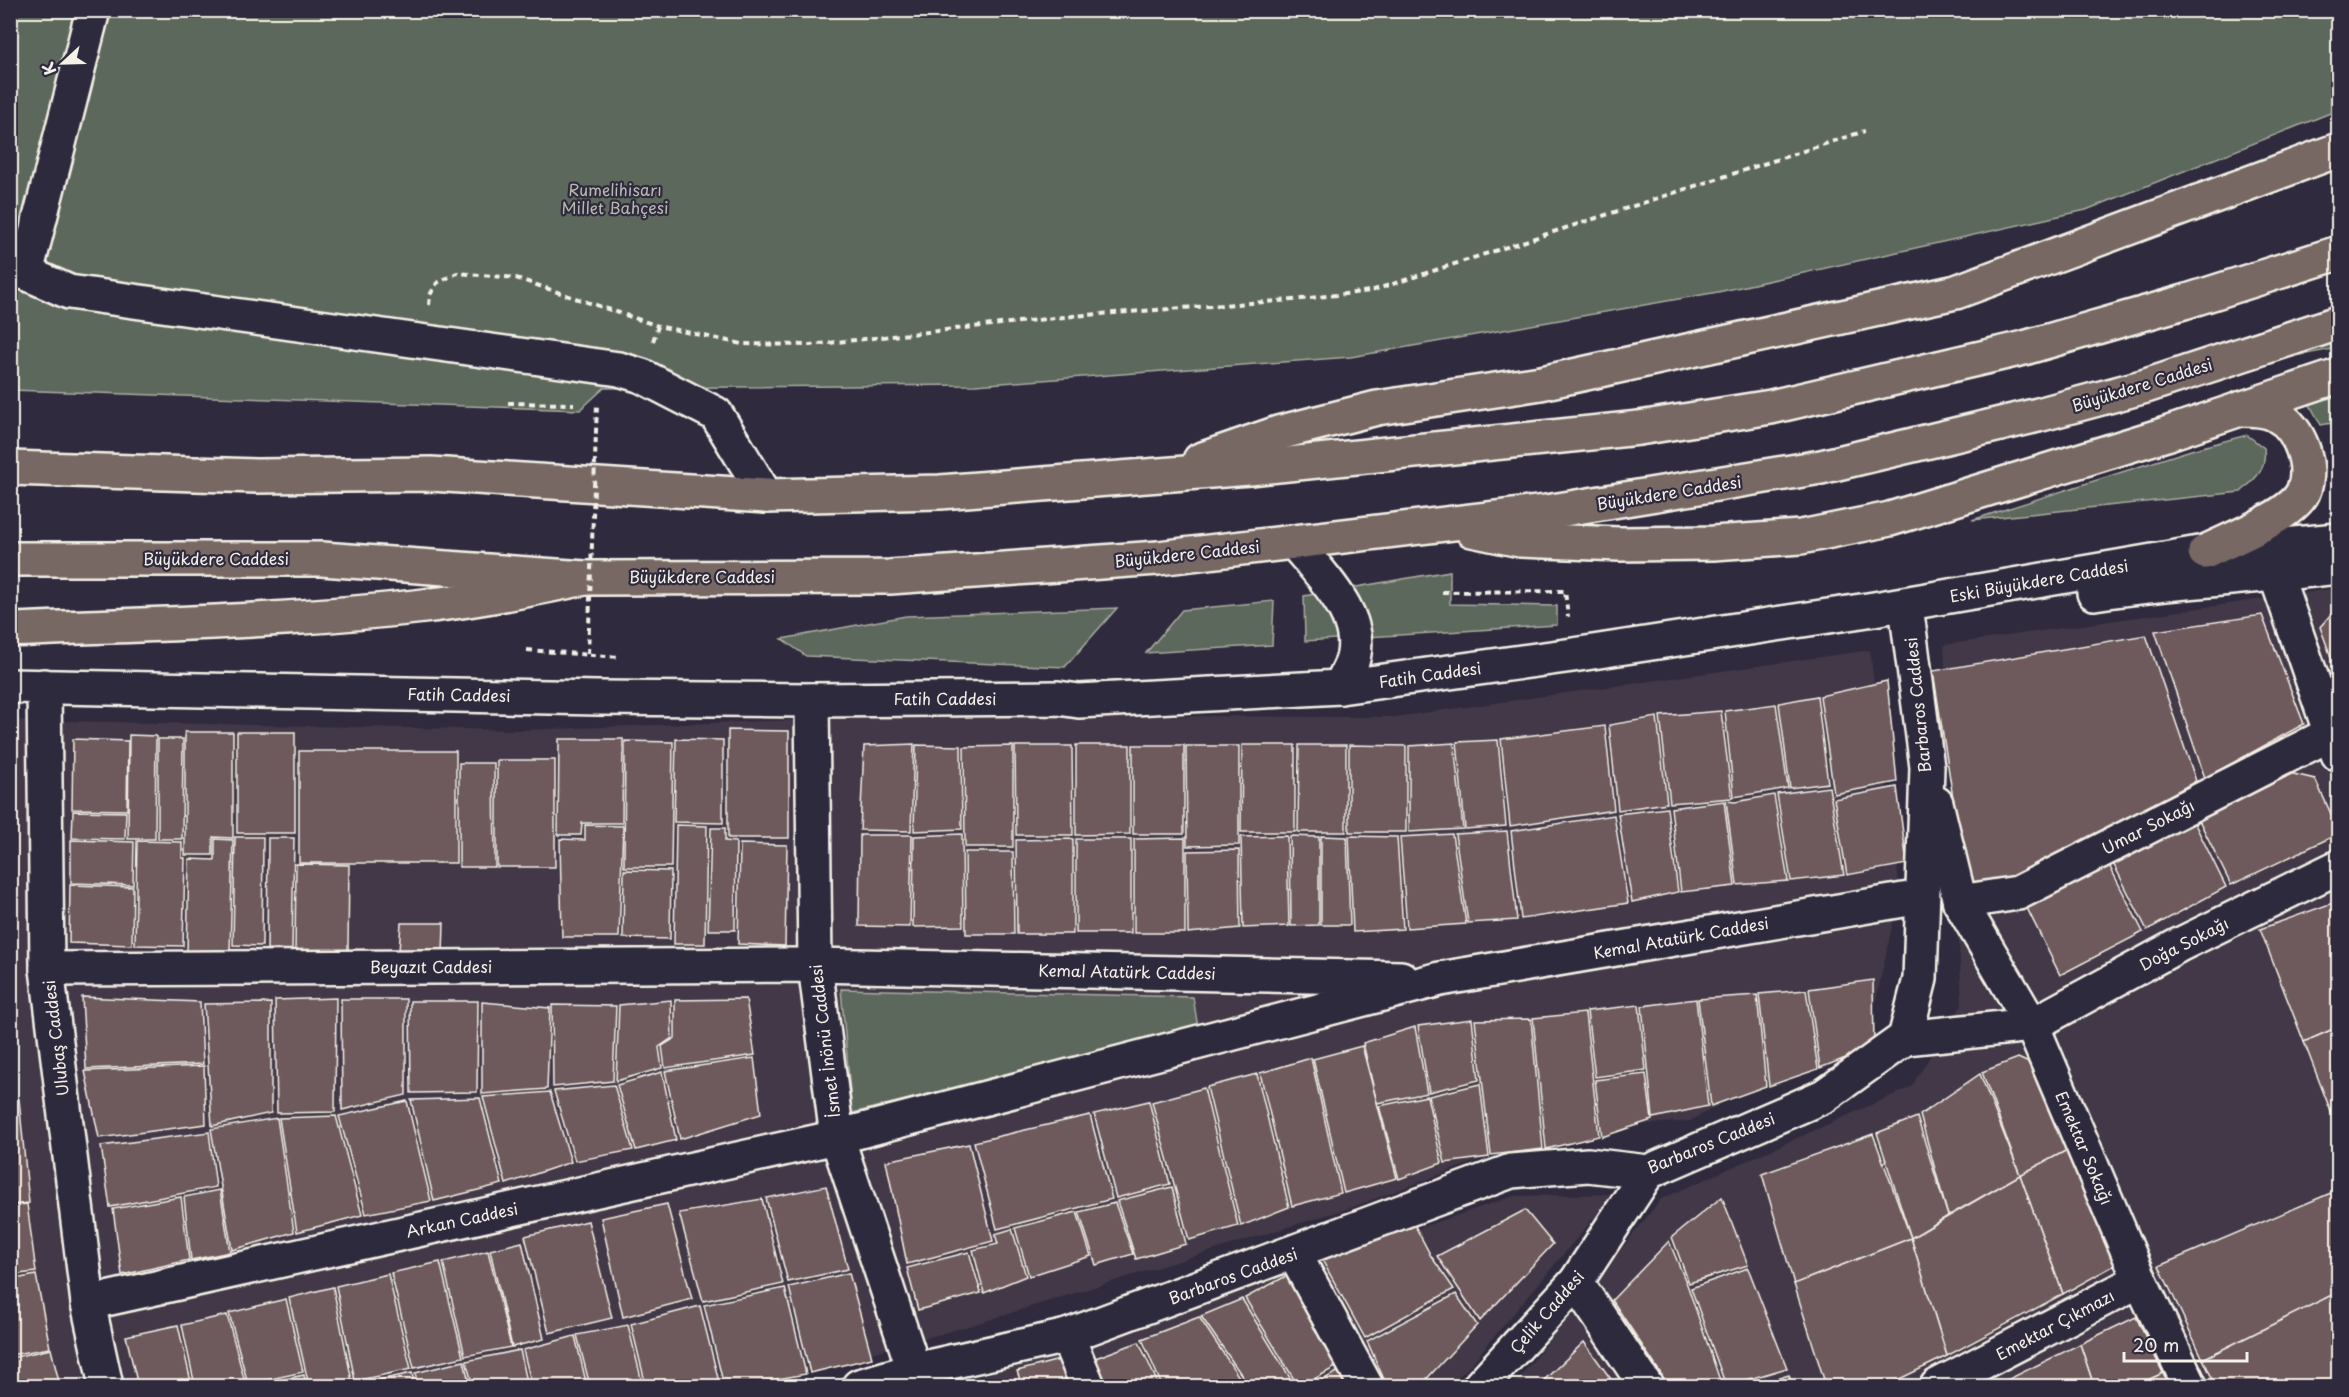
<svg xmlns="http://www.w3.org/2000/svg" width="2349" height="1397" font-family="'Playpen Sans',sans-serif">
  <style>
    .built { fill: #423846 }
    .green { fill: #5d675b; stroke: #a8aca2; stroke-width: 1.5 }
    .building { fill: #6e5a5c; stroke: #f4f1e8; stroke-width: 1.5 }
    .lines { fill: none; stroke-linecap: round; stroke-linejoin: round }
    .minor-casing { stroke: #f4f1e8; stroke-width: 38 }
    .major-casing { stroke: #f4f1e8; stroke-width: 38 }
    .highway-casing { stroke: #f4f1e8; stroke-width: 38 }
    .path { stroke: #f4f1e8; stroke-width: 4; stroke-dasharray: 6 4.5; stroke-linecap: butt }
    .minor { stroke: #2f2a3d; stroke-width: 33 }
    .major { stroke: #776864; stroke-width: 33 }
    .highway { stroke: #776864; stroke-width: 33 }
    .path-bridge { stroke: #f4f1e8; stroke-width: 4; stroke-dasharray: 6 4.5; stroke-linecap: butt }
    .labels { text-anchor: middle; stroke-width: 4.5; stroke-linejoin: round; paint-order: stroke }
    .park-label { font-size: 16px; fill: #b8bab0; stroke: #2f2a3d }
    .street-label { font-size: 16px; fill: #f4f1e8; stroke: #2f2a3d }
  </style>
  <rect width="100%" height="100%" fill="#2f2a3d"/>
  <filter id="ink" filterUnits="userSpaceOnUse"><feTurbulence type="fractalNoise" baseFrequency=".0167" numOctaves="2"/><feDisplacementMap in="SourceGraphic" scale="12" xChannelSelector="R" yChannelSelector="G"/><feConvolveMatrix kernelMatrix="1 2 1 2 8 2 1 2 1" color-interpolation-filters="sRGB"/></filter>
  <g filter="url(#ink)">
    <g class="built">
      <path d="M2338,588V1386H1513L1661,1199L1911,1087L1962,1005L1944,645Z"/>
      <path d="M1870,650L1900,890L1871,1023L1690,1121L1557,1131L1353,1207L969,1326L752,1386H11V720L520,730L931,715L1395,717Z"/>
      <path d="M1614,1194L1467,1369L1447,1386H954L1513,1196Z"/>
    </g>
    <g class="green">
      <path d="M11,11H2338V110L2086,210L1718,292L1351,357L975,385L604,388L580,410L11,390Z"/>
      <path d="M2338,335V348L2206,373Z"/>
      <path d="M2338,387V422L2321,425L2305,396Z"/>
      <path d="M2247,435L2264,448C2267,470 2256,478 2241,492L1972,520L2191,450Z"/>
      <path d="M1450,571V604L1557,606V625L1305,641L1304,596Z"/>
      <path d="M1274,601L1272,645L1146,653L1182,610Z"/>
      <path d="M1117,608L1065,667L806,656L782,639L906,616Z"/>
      <path d="M841,989L1193,997L1198,1028L852,1113Z"/>
    </g>
    <g class="building">
      <path d="M2338,610V676L2320,627L2333,612Z"/>
      <path d="M2262,615L2304,724L2205,778L2155,631Z"/>
      <path d="M2146,635L2196,781L2014,880L1967,887L1933,671Z"/>
      <path d="M1887,681L1897,782L1834,794L1820,696Z"/>
      <path d="M1817,696L1828,783L1790,788L1779,703Z"/>
      <path d="M1776,704L1788,788L1734,797L1725,711Z"/>
      <path d="M1721,711L1732,798L1670,803L1660,716Z"/>
      <path d="M1657,717L1667,803L1618,810L1609,725Z"/>
      <path d="M1605,726L1614,810L1510,826L1501,739Z"/>
      <path d="M728,730L789,731V838H728Z"/>
      <path d="M185,732H233V838L213,837V855H185Z"/>
      <rect x="237" y="732" width="58" height="101"/>
      <path d="M129,735L156,736L155,839H128Z"/>
      <path d="M73,739L128,741L127,810L72,809Z"/>
      <path d="M158,739H183L182,839H158Z"/>
      <path d="M559,739H623L622,823H582L581,835H558Z"/>
      <path d="M676,739L723,740V823L674,822Z"/>
      <path d="M1498,740L1506,826L1465,829L1457,742Z"/>
      <path d="M625,741L673,742L671,867H624Z"/>
      <path d="M1454,743L1463,829L1409,832V746Z"/>
      <path d="M914,744L911,831L860,830L864,746Z"/>
      <path d="M916,745L961,746L962,829L914,831Z"/>
      <path d="M1076,745H1130V834L1076,835Z"/>
      <rect x="1133" y="745" width="51" height="89"/>
      <path d="M1242,745H1295V832H1241Z"/>
      <path d="M1299,745H1346V832H1298Z"/>
      <path d="M1349,745L1406,746V832H1349Z"/>
      <path d="M1013,746V847H965L964,747Z"/>
      <path d="M1015,746H1072L1073,835H1016Z"/>
      <path d="M1186,746H1239V845L1187,846Z"/>
      <rect x="299" y="751" width="157" height="112"/>
      <rect x="497" y="760" width="58" height="107"/>
      <path d="M459,763H494L495,867H459Z"/>
      <path d="M2285,772L2315,779L2338,829V834L2231,885L2197,816Z"/>
      <path d="M1829,787L1844,875L1791,881L1777,794Z"/>
      <path d="M1897,787L1907,864L1847,875L1834,799Z"/>
      <path d="M1774,795L1788,881L1737,885L1726,801L1735,802Z"/>
      <path d="M1724,801L1735,886L1681,892L1671,808Z"/>
      <path d="M1667,808L1678,892L1632,902L1618,814Z"/>
      <path d="M73,811L126,812L125,839L72,838Z"/>
      <path d="M1614,815L1628,903L1521,919L1511,831Z"/>
      <path d="M2192,818L2226,887L2147,930L2112,861Z"/>
      <path d="M585,825L623,826L619,937H562L560,839L585,840Z"/>
      <path d="M676,825L707,826L705,944H674Z"/>
      <path d="M711,828H725V841L736,842L735,930H708Z"/>
      <path d="M1507,831L1517,920L1468,923L1455,834Z"/>
      <path d="M962,834L963,926L913,927L914,836Z"/>
      <path d="M1452,834L1466,924L1407,928L1400,837Z"/>
      <path d="M860,835H912L910,927L859,926Z"/>
      <path d="M1287,836L1289,926L1243,928L1241,837Z"/>
      <path d="M1290,836L1319,837V925L1291,926Z"/>
      <path d="M1321,836L1347,837L1350,925H1321Z"/>
      <path d="M1349,836L1397,837L1403,929L1353,932Z"/>
      <path d="M235,837H263L262,946L233,945Z"/>
      <path d="M268,838H294L292,950L267,949Z"/>
      <path d="M1185,838V933H1134V839Z"/>
      <path d="M215,839L233,840L230,952L187,951L189,859L215,860Z"/>
      <path d="M1073,839V934H1017L1016,840Z"/>
      <rect x="1076" y="839" width="55" height="94"/>
      <path d="M71,840L134,842L133,885L71,883Z"/>
      <path d="M137,841L182,842V858H185L183,946L135,945Z"/>
      <path d="M740,844L787,845L785,946L738,944Z"/>
      <path d="M1239,850L1240,928L1188,933L1187,851Z"/>
      <path d="M965,852H1013L1014,934H966Z"/>
      <path d="M2108,863L2143,932L2060,975L2025,904Z"/>
      <path d="M296,864L349,865L348,950H295Z"/>
      <path d="M624,870L671,871L670,939L623,938Z"/>
      <path d="M70,885L133,887L132,945L69,943Z"/>
      <path d="M2338,901V1027L2304,1042L2260,929Z"/>
      <path d="M401,923H444L443,955L399,951Z"/>
      <path d="M1873,980L1874,1047L1820,1068L1809,989Z"/>
      <path d="M1806,990L1818,1069L1769,1086L1759,994Z"/>
      <path d="M1757,995L1766,1086L1711,1106L1698,999Z"/>
      <path d="M82,997L200,1002L203,1064L86,1069Z"/>
      <path d="M336,998L335,1112L277,1113L275,1000Z"/>
      <path d="M341,999H406V1095L342,1110Z"/>
      <path d="M746,999L755,1055L665,1068L662,1046L675,1038V1000Z"/>
      <path d="M1696,999L1708,1106L1653,1118L1642,1006Z"/>
      <path d="M671,1000L672,1038L659,1047L662,1068L616,1081L619,1005Z"/>
      <path d="M410,1001H478L477,1092L411,1093Z"/>
      <path d="M482,1002L550,1008L547,1089L482,1094Z"/>
      <path d="M271,1003V1113L212,1126L204,1004Z"/>
      <path d="M552,1005L616,1006L613,1081L553,1087Z"/>
      <path d="M1639,1005L1646,1070L1595,1077L1587,1011Z"/>
      <path d="M1585,1013L1599,1136L1546,1149L1533,1018Z"/>
      <path d="M1472,1019L1479,1080L1429,1092L1418,1026Z"/>
      <path d="M1531,1019L1543,1149L1491,1155L1475,1020Z"/>
      <path d="M1415,1027L1427,1093L1377,1103L1363,1043Z"/>
      <path d="M2338,1027V1130L2304,1042Z"/>
      <path d="M1362,1046L1397,1178L1344,1193L1313,1059Z"/>
      <path d="M754,1058L761,1114L680,1139L665,1071Z"/>
      <path d="M1311,1058L1341,1193L1292,1206L1260,1073Z"/>
      <path d="M2018,1058L2040,1068L2075,1146L2020,1175L1982,1072Z"/>
      <path d="M10,1061L15,1097H10Z"/>
      <path d="M204,1066L206,1124L99,1138L85,1071Z"/>
      <path d="M662,1072L676,1140L636,1150L617,1085Z"/>
      <path d="M1257,1074L1289,1207L1241,1226L1207,1087Z"/>
      <path d="M1646,1074L1652,1120L1602,1137L1595,1080Z"/>
      <path d="M1980,1074L2020,1175L1948,1216L1920,1115Z"/>
      <path d="M1480,1084L1489,1157L1445,1163L1429,1096Z"/>
      <path d="M614,1085L633,1150L575,1161L554,1091Z"/>
      <path d="M1204,1088L1238,1226L1189,1240L1152,1102Z"/>
      <path d="M550,1092L571,1162L506,1184L483,1097Z"/>
      <path d="M1427,1096L1442,1163L1399,1179L1379,1106Z"/>
      <path d="M480,1098L502,1184L434,1201L411,1100Z"/>
      <path d="M19,1099L29,1203L10,1205V1100Z"/>
      <path d="M407,1101L431,1201L366,1214L339,1116Z"/>
      <path d="M1149,1101L1170,1184L1116,1198L1094,1114Z"/>
      <path d="M1090,1115L1112,1199L997,1229L974,1142Z"/>
      <path d="M336,1116L362,1215L297,1232L279,1118Z"/>
      <path d="M1917,1117L1948,1216L1911,1238L1877,1133Z"/>
      <path d="M277,1118L294,1232L232,1250L211,1129Z"/>
      <path d="M209,1132L216,1187L110,1207L101,1146Z"/>
      <path d="M1873,1134L1911,1238L1794,1284L1762,1174Z"/>
      <path d="M969,1144L993,1241L907,1264L886,1161Z"/>
      <path d="M2075,1146L2124,1260L2063,1294L2020,1175Z"/>
      <path d="M2020,1175L2063,1294L1947,1356L1911,1238Z"/>
      <path d="M826,1186L848,1269L788,1282L766,1198Z"/>
      <path d="M1172,1187L1186,1244L1136,1259L1117,1201Z"/>
      <path d="M220,1190L230,1252L191,1260L184,1197Z"/>
      <path d="M2338,1190V1292L2203,1359L2159,1266Z"/>
      <path d="M181,1197L189,1260L122,1275L113,1209Z"/>
      <path d="M1722,1197L1748,1265L1689,1283L1672,1237Z"/>
      <path d="M762,1199L783,1284L703,1301L679,1213Z"/>
      <path d="M1115,1203L1133,1254L1096,1265L1079,1212Z"/>
      <path d="M27,1204L36,1272L10,1275V1206Z"/>
      <path d="M667,1204L692,1299L623,1317L601,1218Z"/>
      <path d="M1525,1210L1553,1244L1480,1321L1437,1256Z"/>
      <path d="M1077,1212L1091,1256L1029,1276L1015,1228Z"/>
      <path d="M588,1221L612,1318L549,1333L525,1236Z"/>
      <path d="M1413,1222L1431,1256L1454,1289L1365,1338L1321,1258Z"/>
      <path d="M1012,1229L1026,1276L984,1293L973,1250L998,1244L995,1234Z"/>
      <path d="M1911,1238L1947,1356L1885,1386H1826L1794,1284Z"/>
      <path d="M1669,1241L1688,1287L1722,1386H1669L1612,1300Z"/>
      <path d="M522,1242L544,1339L512,1347L490,1250Z"/>
      <path d="M488,1251L511,1347L465,1356L443,1262Z"/>
      <path d="M969,1252L981,1293L918,1310L907,1268Z"/>
      <path d="M440,1262L463,1357L414,1368L391,1273Z"/>
      <path d="M1748,1268L1787,1368L1726,1386L1691,1288Z"/>
      <path d="M849,1273L872,1358L810,1373L789,1287Z"/>
      <path d="M388,1274L411,1369L355,1381L336,1286Z"/>
      <path d="M1290,1274L1341,1364L1302,1386H1298L1245,1298Z"/>
      <path d="M36,1275L50,1348L10,1355V1280Z"/>
      <path d="M333,1287L352,1381L327,1386H309L289,1298Z"/>
      <path d="M785,1288L806,1374L739,1386H724L704,1305Z"/>
      <path d="M2338,1292V1380L2325,1386H2216L2203,1359Z"/>
      <path d="M1456,1294L1477,1325L1420,1386H1387L1367,1341Z"/>
      <path d="M286,1299L303,1372L248,1384L229,1313Z"/>
      <path d="M1242,1299L1295,1386H1249L1201,1316Z"/>
      <path d="M700,1306L720,1386H646L631,1324Z"/>
      <path d="M227,1315L246,1386H195L182,1325Z"/>
      <path d="M1199,1317L1239,1377L1218,1386H1162L1142,1339Z"/>
      <path d="M2136,1317L2163,1373L2135,1386H2094L2080,1344Z"/>
      <path d="M178,1325L192,1386H138L126,1336Z"/>
      <path d="M628,1325L643,1386H590L577,1335Z"/>
      <path d="M575,1336L587,1386H532L523,1350Z"/>
      <path d="M1139,1342L1159,1386H1100L1090,1360Z"/>
      <path d="M1584,1342L1616,1386H1538Z"/>
      <path d="M2080,1344L2094,1386H1995Z"/>
      <path d="M51,1349L60,1386H10V1358Z"/>
      <path d="M520,1350L528,1386H473L466,1361Z"/>
      <path d="M1067,1358L1080,1386H1022L1017,1371Z"/>
      <path d="M464,1361L470,1386H418L415,1373Z"/>
      <path d="M1344,1368L1356,1386H1312Z"/>
      <path d="M412,1373L415,1386H356V1385Z"/>
      <path d="M2163,1373L2168,1386H2135Z"/>
      <path d="M304,1375L306,1386H252Z"/>
      <path d="M1789,1375L1792,1386H1753Z"/>
    </g>
    <g class="lines">
      <g class="minor-casing">
        <g id="minor">
          <path d="M10,269L26,273L69,292L619,369L642,376L716,414L766,496"/>
          <path d="M26,273L93,10"/>
          <path d="M1294,542C1319,573 1367,617 1352,662C1349,670 1344,679 1340,687"/>
          <path d="M2276,575L2338,754"/>
          <path d="M2094,593C2175,580 2257,578 2338,567"/>
          <path d="M10,686L598,698L812,700L1058,698L1079,701L1340,687L1573,655L1874,609L2205,552L2338,540"/>
          <path d="M44,686L47,969L88,1303L106,1386"/>
          <path d="M812,700L815,965L837,1137L914,1370"/>
          <path d="M1936,803L1960,902L2032,1025L2179,945L2338,867"/>
          <path d="M1960,902L2018,893L2330,734"/>
          <path d="M47,969L815,965L1401,978"/>
          <path d="M1905,1038L2032,1025L2140,1280L2190,1386"/>
          <path d="M1294,1253L1366,1386"/>
          <path d="M1576,1282L1646,1386"/>
          <path d="M88,1303L837,1137L1440,979L1921,897"/>
          <path d="M1067,1336L1088,1386"/>
          <path d="M859,1386L914,1370L1067,1336L1511,1171L1588,1165L1648,1172L1824,1096L1905,1038L1920,979L1927,767L1908,621"/>
          <path d="M1480,1386L1576,1282L1648,1172"/>
          <path d="M1937,1386L2140,1280"/>
        </g>
      </g>
      <g class="major-casing">
        <g id="major">
          <path d="M1200,460L1278,433L1377,408L1541,383L1956,292L2338,150"/>
          <path d="M10,468L257,476L431,474L766,496L940,492L1250,468L1639,428L1771,407L2024,348L2184,302L2338,253"/>
          <path d="M1472,530L1520,540L1619,544L1713,543L1801,537L1890,519L2166,434L2338,376"/>
          <path d="M2205,552C2229,540 2292,516 2303,492C2314,467 2300,427 2276,415C2266,409 2251,409 2239,409"/>
          <path d="M10,559H322L585,578L890,577L1158,558L1546,512L1821,467L2038,415L2146,386L2338,323"/>
        </g>
      </g>
      <g class="highway-casing">
        <path id="highway" d="M10,630C148,624 287,622 424,606C478,600 532,589 585,578"/>
      </g>
      <g class="path">
        <path d="M429,305L430,295L437,283L457,273L516,278L658,326"/>
        <path d="M653,341L658,326L742,344L810,345L1073,316L1292,300L1371,291L1865,131"/>
        <path d="M508,403L574,404"/>
        <path d="M1442,592L1565,591L1568,617"/>
        <path d="M527,650L619,657"/>
      </g>
      <use href="#minor" class="minor"/>
      <use href="#major" class="major"/>
      <use href="#highway" class="highway"/>
      <path class="path-bridge" d="M588,654L597,404"/>
    </g>
  </g>
  <g class="labels">
    <g class="park-label">
      <text x="615" y="196">Rumelihisarı<tspan x="615" dy="18">Millet Bahçesi</tspan></text>
    </g>
    <g class="street-label">
      <text transform="translate(2142 385) rotate(-17)" y="6">Büyükdere Caddesi</text>
      <text transform="translate(1669 493) rotate(-9)" y="6">Büyükdere Caddesi</text>
      <text transform="translate(1187 554) rotate(-6)" y="6">Büyükdere Caddesi</text>
      <text x="216" y="565">Büyükdere Caddesi</text>
      <text x="702" y="583">Büyükdere Caddesi</text>
      <text transform="translate(2039 581) rotate(-10)" y="6">Eski Büyükdere Caddesi</text>
      <text transform="translate(1430 675) rotate(-8)" y="6">Fatih Caddesi</text>
      <text transform="translate(459 695) rotate(1)" y="6">Fatih Caddesi</text>
      <text x="945" y="705">Fatih Caddesi</text>
      <text transform="translate(1918 705) rotate(-96)" y="6">Barbaros Caddesi</text>
      <text transform="translate(2148 827) rotate(-27)" y="6">Umar Sokağı</text>
      <text transform="translate(1681 938) rotate(-10)" y="6">Kemal Atatürk Caddesi</text>
      <text transform="translate(2184 944) rotate(-27)" y="6">Doğa Sokağı</text>
      <text x="431" y="973">Beyazıt Caddesi</text>
      <text transform="translate(1127 972) rotate(1)" y="6">Kemal Atatürk Caddesi</text>
      <text transform="translate(56 1038) rotate(-97)" y="6">Ulubaş Caddesi</text>
      <text transform="translate(825 1041) rotate(-97)" y="6">İsmet İnönü Caddesi</text>
      <text transform="translate(1711 1143) rotate(-22)" y="6">Barbaros Caddesi</text>
      <text transform="translate(2084 1148) rotate(67)" y="6">Emektar Sokağı</text>
      <text transform="translate(462 1220) rotate(-12)" y="6">Arkan Caddesi</text>
      <text transform="translate(1233 1276) rotate(-20)" y="6">Barbaros Caddesi</text>
      <text transform="translate(1547 1312) rotate(-49)" y="6">Çelik Caddesi</text>
      <text transform="translate(2055 1325) rotate(-28)" y="6">Emektar Çıkmazı</text>
    </g>
  </g>
  <rect width="2349" height="1397" fill="none" stroke="#2f2a3d" stroke-width="36"/>
  <rect x="18" y="18" width="2313" height="1361" fill="none" stroke="#f4f1e8" stroke-width="2" filter="url(#ink)"/>
  <g transform="translate(63 63) rotate(248)" stroke="#2f2a3d" stroke-width="4.5" paint-order="stroke">
  <path d="M0-4.5L10 22L0 15L-10 22Z" fill="#f4f1e8"/>
  <text y="-9" font-size="16" font-weight="bold" text-anchor="middle" fill="#f4f1e8">K</text>
  </g>
  <path d="M2124 1352v9h123v-9" fill="none" stroke="#f4f1e8" stroke-width="3"/>
  <text x="2133" y="1352" font-size="18" fill="#f4f1e8" stroke="#2f2a3d" stroke-width="4.5" paint-order="stroke">20 m</text>
</svg>
